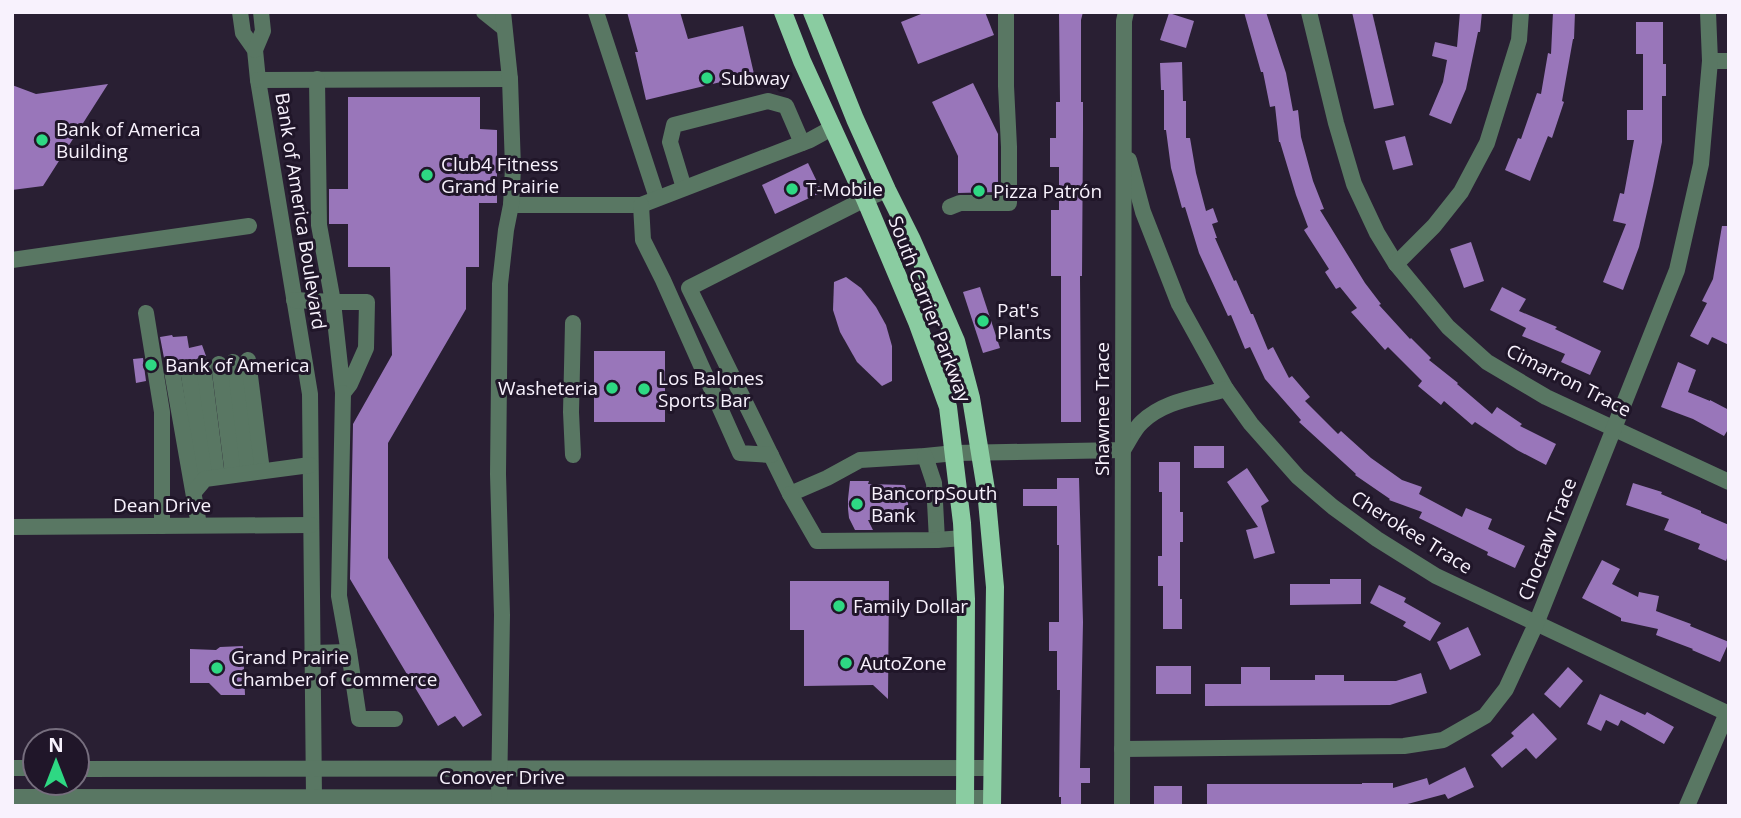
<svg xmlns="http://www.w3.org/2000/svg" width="1741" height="818" font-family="'Open Sans',sans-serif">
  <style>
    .building { fill: #9976ba }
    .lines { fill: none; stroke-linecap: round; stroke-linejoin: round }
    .minor { stroke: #597763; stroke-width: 16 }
    .major { stroke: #8acca1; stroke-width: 18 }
    .poi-dot { fill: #2ed883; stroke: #201629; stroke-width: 2.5 }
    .labels { text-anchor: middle; stroke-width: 6; stroke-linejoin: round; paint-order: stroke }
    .poi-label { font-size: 19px; fill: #f8f2fd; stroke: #201629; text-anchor: start }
    .street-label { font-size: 19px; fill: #f8f2fd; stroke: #201629 }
  </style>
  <rect width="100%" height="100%" fill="#291f33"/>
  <g class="building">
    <path d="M627,12H680L688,39L743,26L754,74L646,100L635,52H638Z"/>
    <path d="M926,12H985L994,35L918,64L901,22Z"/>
    <path d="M1059,12H1083L1081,20V102H1083V130L1082,276H1080L1081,422H1061V276H1051V210H1059V167H1050V138H1056V102H1060Z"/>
    <path d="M1244,12H1266L1286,73L1293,111L1298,110L1301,137L1313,181L1324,209L1320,210L1365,283L1381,304L1379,305L1410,339L1411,338L1431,358L1429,360L1458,383L1457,384L1492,414L1497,407L1522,424L1520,426L1556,444L1546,465L1517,450L1475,422L1472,425L1444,401L1441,405L1418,386L1422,381L1388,347L1385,350L1351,312L1357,308L1340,287L1336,289L1325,272L1329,269L1304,230L1308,227L1296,195L1280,142H1279L1275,106L1270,107L1263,72H1261Z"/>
    <path d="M1352,12H1372L1394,105L1374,109Z"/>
    <path d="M1460,12H1482L1480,32H1478L1466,89L1451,124L1429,115L1443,82L1447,60L1432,56L1435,42L1457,47Z"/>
    <path d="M1553,12H1575L1574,39H1573L1562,101L1564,102L1552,138L1548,136L1530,181L1505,170L1518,138L1521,139L1537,93L1541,94L1548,53L1551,54Z"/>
    <path d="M1169,13L1194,21L1186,48L1160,40Z"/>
    <path d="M1636,22H1663V64H1666V96H1662V142L1653,186L1639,247L1623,290L1603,282L1626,224L1613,221L1620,193L1624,194L1634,140H1627V110H1643V54H1636Z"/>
    <path d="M1182,62L1183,101H1186V138H1190L1196,173L1206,211L1213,208L1218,222L1212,224L1217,238H1215L1234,281L1236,280L1251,314H1253L1268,350L1273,347L1289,378L1292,376L1310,397L1305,401L1338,434L1341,431L1371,458L1402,480L1422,487L1419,494L1462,517L1466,508L1492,519L1488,529L1525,546L1515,568L1487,555L1488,552L1419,518L1422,512L1389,500L1390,499L1355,475L1356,474L1299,422L1301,420L1265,379L1250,347L1245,349L1231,315L1228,316L1199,253L1185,207L1182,208L1171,168L1166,130H1164V90H1161L1160,63Z"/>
    <path d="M973,83L998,134V192L958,193V156L932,102Z"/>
    <path d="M108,84L43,186L12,190V85L36,94Z"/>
    <path d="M348,97H480V129L497,130V203H479V267H466V309L388,443V558L482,715L463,727L455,716L438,726L350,579L353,424L392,355L390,267H348V224H329V189H348Z"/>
    <path d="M1405,136L1413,165L1393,170L1385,141Z"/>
    <path d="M808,163L822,192L775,214L762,185Z"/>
    <path d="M1722,226H1729V345L1712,337L1708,345L1690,336L1707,303L1702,301L1713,279Z"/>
    <path d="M1471,242L1484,281L1464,288L1450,249Z"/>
    <path d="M846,277L861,288L876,307L886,325L892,346V381L882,386L857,362L840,332L833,310L834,282Z"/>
    <path d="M980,287L1000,348L983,353L963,292Z"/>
    <path d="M1502,287L1526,299L1519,311L1557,327L1555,329L1601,351L1590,375L1561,362L1565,354L1522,336L1526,328L1490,310Z"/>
    <path d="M172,335L173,337L187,336L189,348L202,345L206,356H201L194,361L186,359L179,364L171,361L165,363L160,337Z"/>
    <rect x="594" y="351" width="71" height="71"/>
    <path d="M143,358L146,381L136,383L133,359Z"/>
    <path d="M1678,362L1696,370L1688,392L1710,401V400L1729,410V428L1724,436L1693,419L1661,407Z"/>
    <rect x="1194" y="446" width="30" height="22"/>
    <path d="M1159,462H1180V512H1183V542H1180V599H1182V629H1163V586H1158V556H1162V492H1159Z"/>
    <path d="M1247,468L1269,501L1261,506L1275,553L1254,559L1246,530L1258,527L1227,482Z"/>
    <path d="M1057,478H1079L1083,622L1080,768H1090V783H1081V806H1061V797H1059L1060,690H1057V651H1049V622H1059V545H1057V506H1023V489H1057Z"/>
    <path d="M850,481H869L868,484L905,485L908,497V508L905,520H868L873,530H855L849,518L848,509V499Z"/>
    <path d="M1633,483L1662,492L1661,494L1701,511V513L1729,525V553L1726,561L1698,549L1700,544L1664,530L1669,519L1626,505Z"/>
    <path d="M1602,560L1620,569L1612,584L1638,597L1639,592L1659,596L1656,611L1691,624L1690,626L1729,642L1720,662L1692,650L1693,649L1656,635L1658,629L1621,621V618L1582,598Z"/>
    <path d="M1330,579H1361V604L1290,605V584H1330Z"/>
    <path d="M790,581H889L888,699L873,685L804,686V630H790Z"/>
    <path d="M1379,585L1406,598L1404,602L1441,623L1430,641L1403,626L1406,622L1370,603Z"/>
    <path d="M1468,627L1481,655L1450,670L1437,642Z"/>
    <path d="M243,646L245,695H221L209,683H190V649L216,650L220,647Z"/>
    <rect x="1156" y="666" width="35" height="28"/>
    <path d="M1241,667H1270V680H1315V675H1344V681H1396L1421,673L1427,693L1390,705L1205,706V684H1241Z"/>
    <path d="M1568,667L1583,681L1560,708L1544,694Z"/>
    <path d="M1600,694L1645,715L1647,712L1674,727L1664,744L1621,720L1618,726L1606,720L1601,731L1587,724Z"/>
    <path d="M1533,713L1557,739L1536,759L1526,748L1502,768L1491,755L1514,736L1511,733Z"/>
    <path d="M1465,767L1474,787L1448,799L1445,794L1400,806H1207V784H1362V783H1393V788L1427,778L1429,785Z"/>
    <rect x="1154" y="786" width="28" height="20"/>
  </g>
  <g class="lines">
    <g class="minor">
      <path d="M240,12L243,33L255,50L258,80L310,394L314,798"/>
      <path d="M484,12L504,28"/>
      <path d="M596,12L657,198"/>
      <path d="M1309,12L1336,123L1354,184L1377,233L1396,264L1448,327L1487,362L1546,397L1729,482"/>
      <path d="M255,50L263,31L261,12"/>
      <path d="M1710,61H1729"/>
      <path d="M258,80L510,79"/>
      <path d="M1129,160L1143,212L1179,304L1226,389"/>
      <path d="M684,188L670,142L674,125L768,101L786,106L802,143"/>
      <path d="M887,190L865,199L689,288L790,494L827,478L860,460L925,456L955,453L1123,450C1129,441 1134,429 1142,422C1165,400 1197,398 1226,389L1251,424L1298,477L1333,507L1377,539L1436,576L1729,714"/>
      <path d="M511,205H641L810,140L832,128"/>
      <path d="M641,205L643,240L663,280L740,453L771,455"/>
      <path d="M950,207L960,203H1009V147L1006,86V12"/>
      <path d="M12,260L249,226"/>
      <path d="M1396,264L1434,226L1461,192L1487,143L1519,40L1521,12"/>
      <path d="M294,300L333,302L343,393L350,384L366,348L367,302H333L319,225L317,79"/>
      <path d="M146,313L162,412V526"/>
      <path d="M573,323L571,412L573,455"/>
      <path d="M248,360L262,471"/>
      <path d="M233,362L247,473"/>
      <path d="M219,364L233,475"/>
      <path d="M203,366L217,477"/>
      <path d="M188,369L205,479"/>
      <path d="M172,371L199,525"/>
      <path d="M343,393L339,596L349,652"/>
      <path d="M925,456L934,483L937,540"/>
      <path d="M194,492L205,479L310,465"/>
      <path d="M790,494L817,541L937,540L963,538"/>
      <path d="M12,527L311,525"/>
      <path d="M312,653L349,652L359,719H395"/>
      <path d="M1122,749L1404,746L1443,740L1485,716L1506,689L1536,624L1677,270L1701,164L1710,61L1708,12"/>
      <path d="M12,768H35"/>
      <path d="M77,769L992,768"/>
      <path d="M12,797L992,798"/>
      <path d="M499,798L502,615L498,474L500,284L506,230L511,205L513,168L510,79L503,12"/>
      <path d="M1122,806L1124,21L1126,12"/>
      <path d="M1687,806L1727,713"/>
    </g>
    <g class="major">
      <path d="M783,12L802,61L865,199L917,322L948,407L962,523L966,599L965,806"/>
      <path d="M812,12L855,119L887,190L912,240L956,341L971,398L986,490L995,587L992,806"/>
    </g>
  </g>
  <g class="poi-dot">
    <circle cx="707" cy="78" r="7"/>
    <circle cx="42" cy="140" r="7"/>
    <circle cx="427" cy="175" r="7"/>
    <circle cx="792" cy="189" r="7"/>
    <circle cx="979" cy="191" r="7"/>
    <circle cx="983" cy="321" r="7"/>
    <circle cx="151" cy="365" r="7"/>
    <circle cx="612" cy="388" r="7"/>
    <circle cx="644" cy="389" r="7"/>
    <circle cx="857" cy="504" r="7"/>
    <circle cx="839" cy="606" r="7"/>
    <circle cx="846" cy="663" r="7"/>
    <circle cx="217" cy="668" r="7"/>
  </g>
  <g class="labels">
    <g class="poi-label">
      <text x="721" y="85">Subway</text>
      <text x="56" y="136">Bank of America<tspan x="56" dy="22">Building</tspan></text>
      <text x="441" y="171">Club4 Fitness<tspan x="441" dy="22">Grand Prairie</tspan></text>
      <text x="806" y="196">T-Mobile</text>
      <text x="993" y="198">Pizza Patrón</text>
      <text x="997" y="317">Pat's<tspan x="997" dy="22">Plants</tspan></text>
      <text x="165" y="372">Bank of America</text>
      <text x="658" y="385">Los Balones<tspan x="658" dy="22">Sports Bar</tspan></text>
      <text x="598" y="395" text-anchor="end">Washeteria</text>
      <text x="871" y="500">BancorpSouth<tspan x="871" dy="22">Bank</tspan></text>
      <text x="853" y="613">Family Dollar</text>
      <text x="231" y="664">Grand Prairie<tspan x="231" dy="22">Chamber of Commerce</tspan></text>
      <text x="860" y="670">AutoZone</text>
    </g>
    <g class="street-label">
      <text transform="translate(301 211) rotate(81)" y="7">Bank of America Boulevard</text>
      <text transform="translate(930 309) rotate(69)" y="7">South Carrier Parkway</text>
      <text transform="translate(1569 380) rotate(27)" y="7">Cimarron Trace</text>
      <text transform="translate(1102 409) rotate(-90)" y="7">Shawnee Trace</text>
      <text x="162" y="512">Dean Drive</text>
      <text transform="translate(1412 532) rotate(32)" y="7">Cherokee Trace</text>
      <text transform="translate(1547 539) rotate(-69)" y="7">Choctaw Trace</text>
      <text x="502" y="784">Conover Drive</text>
    </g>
  </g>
  <rect width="1741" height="818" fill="none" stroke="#f8f2fd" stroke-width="28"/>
  <g transform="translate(56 762)"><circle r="33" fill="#201629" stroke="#766e7e" stroke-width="2"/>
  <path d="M0-5L12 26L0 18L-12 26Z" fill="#2ed883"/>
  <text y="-10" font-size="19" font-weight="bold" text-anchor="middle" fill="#f8f2fd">N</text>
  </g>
</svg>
